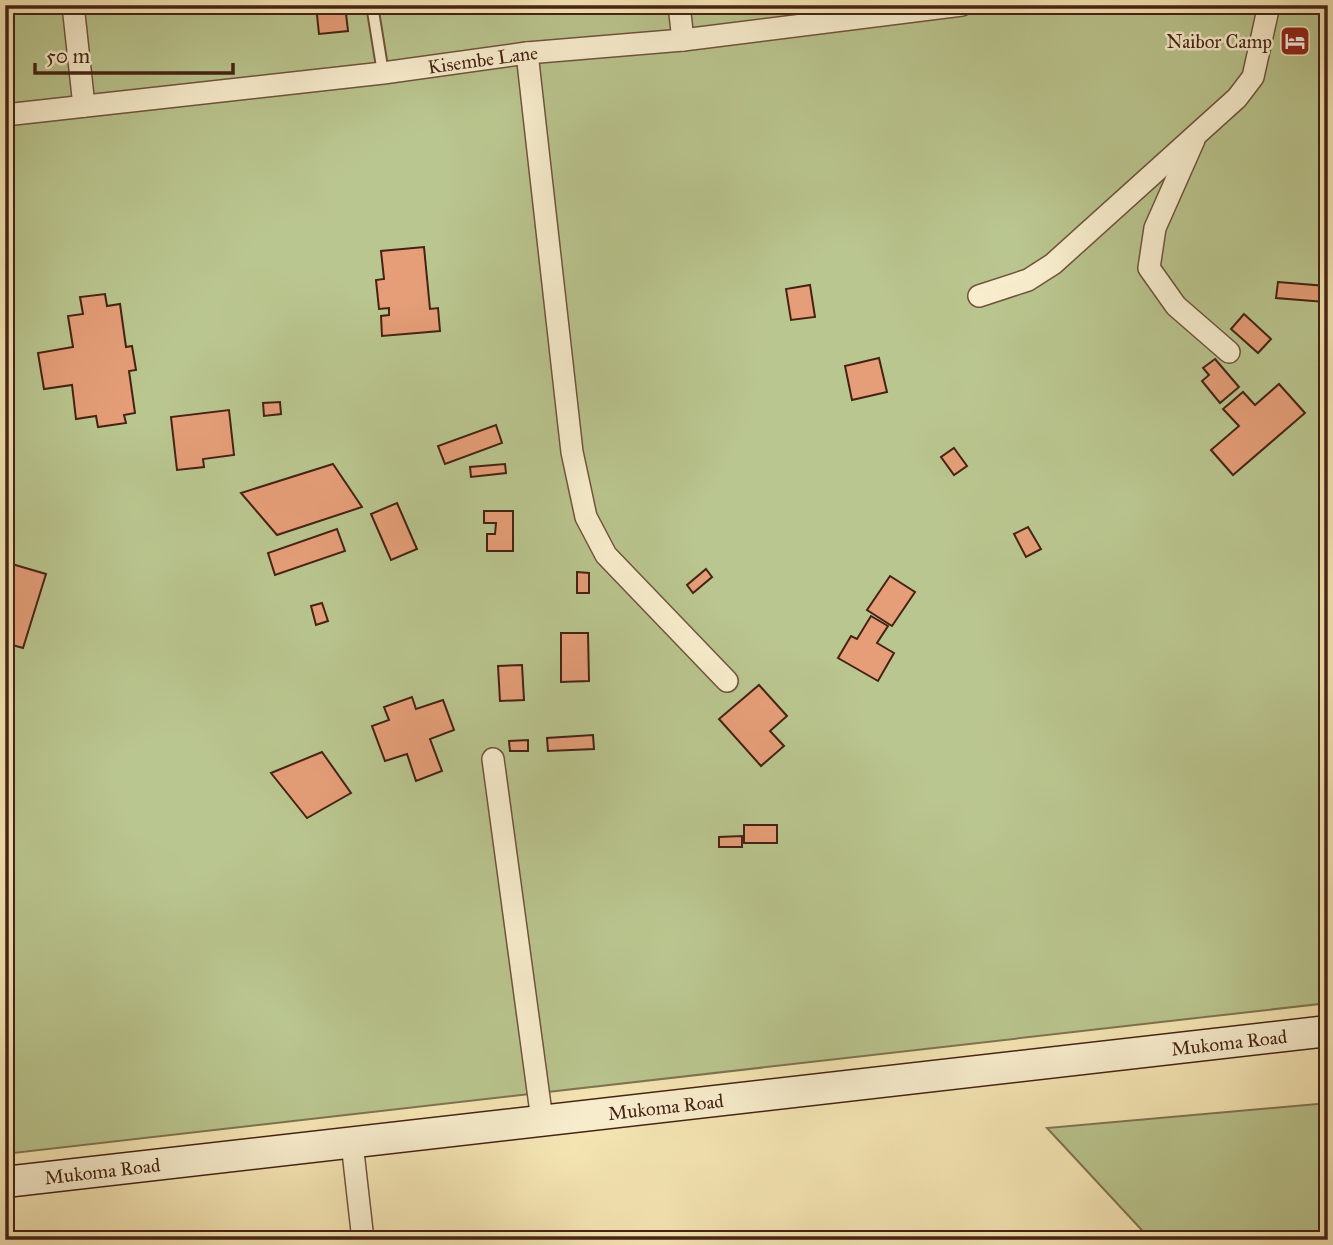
<svg xmlns="http://www.w3.org/2000/svg" width="1333" height="1245" font-family="'IM FELL Great Primer',serif">
  <style>
    .green { fill: #bac68f; stroke: #807452; stroke-width: 2 }
    .building { fill: #e59e78; stroke: #452214; stroke-width: 2 }
    .lines { fill: none; stroke-linecap: round; stroke-linejoin: round }
    .lane-casing { stroke: #71533c; stroke-width: 14 }
    .street-casing { stroke: #71533c; stroke-width: 24 }
    .secondary-casing { stroke: #452214; stroke-width: 33 }
    .lane { stroke: #f9efcf; stroke-width: 10 }
    .street { stroke: #f9efcf; stroke-width: 21 }
    .secondary { stroke: #f9efcf; stroke-width: 30 }
    .labels { text-anchor: middle; stroke-width: 5; stroke-linejoin: round; paint-order: stroke }
    .poi-label { font-size: 19px; fill: #452214; stroke: #f9efcf; text-anchor: end }
    .street-label { font-size: 19px; fill: #452214; stroke: #f9efcf }
  </style>
  <rect width="100%" height="100%" fill="#f6e7b5"/>
  <filter id="stains"><feTurbulence type="fractalNoise" baseFrequency=".00286" numOctaves="4"/><feColorMatrix values="0 0 0 0 .2 0 0 0 0 .09 0 0 0 0 .02 0 0 0 .5 -.17"/></filter>
  <radialGradient id="worn" r=".72"><stop offset=".6" stop-color="#630" stop-opacity="0"/><stop offset="1" stop-color="#630" stop-opacity=".3"/></radialGradient>
  <g class="green">
    <path d="M5,5H1328V1003L5,1154Z"/>
    <path d="M1328,1103V1240H1151L1047,1128Z"/>
  </g>
  <g class="building">
    <path d="M316,5H345L348,31L319,34Z"/>
    <path d="M424,247L430,309L438,308L440,331L382,336L381,316L389,315V308L379,309L376,280L384,279L381,251Z"/>
    <path d="M1278,282L1326,286L1325,302L1276,298Z"/>
    <path d="M810,285L815,317L791,320L786,289Z"/>
    <path d="M105,294L107,306L120,304L126,347L132,346L136,370L129,371L135,413L124,415L126,423L98,427L96,416L76,419L72,385L44,389L38,353L73,347L68,316L83,314L80,297Z"/>
    <path d="M1244,314L1271,339L1258,353L1231,329Z"/>
    <path d="M1322,344L1328,345V362L1319,360Z"/>
    <path d="M879,358L887,392L852,400L845,366Z"/>
    <path d="M1215,359L1239,387L1220,403L1202,381L1209,375L1203,368Z"/>
    <path d="M1279,384L1305,413L1233,475L1211,450L1239,426L1223,409L1243,392L1255,405Z"/>
    <path d="M280,402L281,414L264,416L263,403Z"/>
    <path d="M229,410L234,455L203,459L204,467L177,470L171,417Z"/>
    <path d="M496,425L502,443L445,464L438,446Z"/>
    <path d="M954,448L967,466L954,475L941,457Z"/>
    <path d="M333,464L362,507L277,535L241,493Z"/>
    <path d="M505,464L506,473L471,477L470,467Z"/>
    <path d="M397,503L417,549L391,560L371,514Z"/>
    <path d="M484,511H513V551H487V534H495L496,523H484Z"/>
    <path d="M1028,527L1041,549L1026,557L1014,534Z"/>
    <path d="M337,529L345,551L275,575L268,553Z"/>
    <path d="M5,562L46,574L23,648L5,643Z"/>
    <path d="M706,569L712,577L693,593L687,585Z"/>
    <path d="M577,572L589,573V593H577Z"/>
    <path d="M890,576L915,592L892,626L867,610Z"/>
    <path d="M322,603L328,621L316,625L311,606Z"/>
    <path d="M871,616L888,626L877,643L894,653L878,681L838,658L851,636L857,639Z"/>
    <path d="M561,633H588L589,681L561,682Z"/>
    <path d="M522,665L524,700L500,701L498,666Z"/>
    <path d="M759,685L787,716L770,731L784,746L761,766L719,719Z"/>
    <path d="M412,697L416,709L443,700L454,730L430,739L442,771L416,781L407,754L385,761L372,726L389,720L384,707Z"/>
    <path d="M593,735L594,749L548,751L547,738Z"/>
    <path d="M528,740V751H510L509,741Z"/>
    <path d="M322,752L351,793L307,818L271,773Z"/>
    <rect x="744" y="825" width="33" height="18"/>
    <path d="M742,836V847H719V837Z"/>
  </g>
  <g class="lines">
    <g class="lane-casing">
      <path id="lane" d="M372,5L383,73"/>
    </g>
    <g class="street-casing">
      <g id="street">
        <path d="M73,5L84,106"/>
        <path d="M679,5L683,40"/>
        <path d="M527,53L572,452L586,517L606,555L727,681"/>
        <path id="s1" d="M5,115L383,73L527,53L683,40L962,5"/>
        <path d="M1194,140L1155,228L1149,268L1176,306L1229,352"/>
        <path d="M979,296L1028,280L1053,264L1237,98L1253,77L1269,5"/>
        <path d="M493,759L542,1120"/>
        <path d="M352,1143L363,1240"/>
      </g>
    </g>
    <g class="secondary-casing">
      <g id="secondary">
        <path id="s2" d="M5,1182L1328,1031"/>
      </g>
    </g>
    <use href="#lane" class="lane"/>
    <use href="#street" class="street"/>
    <use href="#secondary" class="secondary"/>
  </g>
  <defs>
    <g id="hotel-square" transform="scale(1.575)"><rect x="-9" y="-9" width="18" height="18" rx="4" fill="#8f2418" stroke="#f9efcf"/><path d="M-6-4.5h1.5V1H6V5H4.5V3h-9V5H-6ZM-4 0a1.8 1.8 0 1 1 3.6 0ZM.5 0V-2.5h3Q6-2.5 6 0Z" fill="#fff"/></g>
  </defs>
  <g fill-rule="evenodd">
    <use href="#hotel-square" x="1295" y="41"/>
  </g>
  <g class="labels">
    <g class="poi-label">
      <text x="1272" y="48">Naibor Camp</text>
    </g>
    <g class="street-label">
      <text dy="7" stroke="none"><textPath href="#s1" startOffset="481">Kisembe Lane</textPath></text>
      <text dy="7" stroke="none"><textPath href="#s2" startOffset="1232">Mukoma Road</textPath></text>
      <text dy="7" stroke="none"><textPath href="#s2" startOffset="665">Mukoma Road</textPath></text>
      <text dy="7" stroke="none"><textPath href="#s2" startOffset="98">Mukoma Road</textPath></text>
    </g>
  </g>
  <rect width="1333" height="1245" fill="none" stroke="#f6e7b5" stroke-width="28"/>
  <rect x="7" y="7" width="1319" height="1231" fill="none" stroke="#452214" stroke-width="3.5"/>
  <rect x="14" y="14" width="1305" height="1217" fill="none" stroke="#452214" stroke-width="2"/>
  <path d="M35 63v10h198v-10" fill="none" stroke="#452214" stroke-width="3.5"/>
  <text x="46" y="63" font-size="21" fill="#452214" stroke="#f9efcf" stroke-width="5" paint-order="stroke">50 m</text>
  <rect width="100%" height="100%" filter="url(#stains)"/>
  <rect width="100%" height="100%" fill="url(#worn)"/>
</svg>
